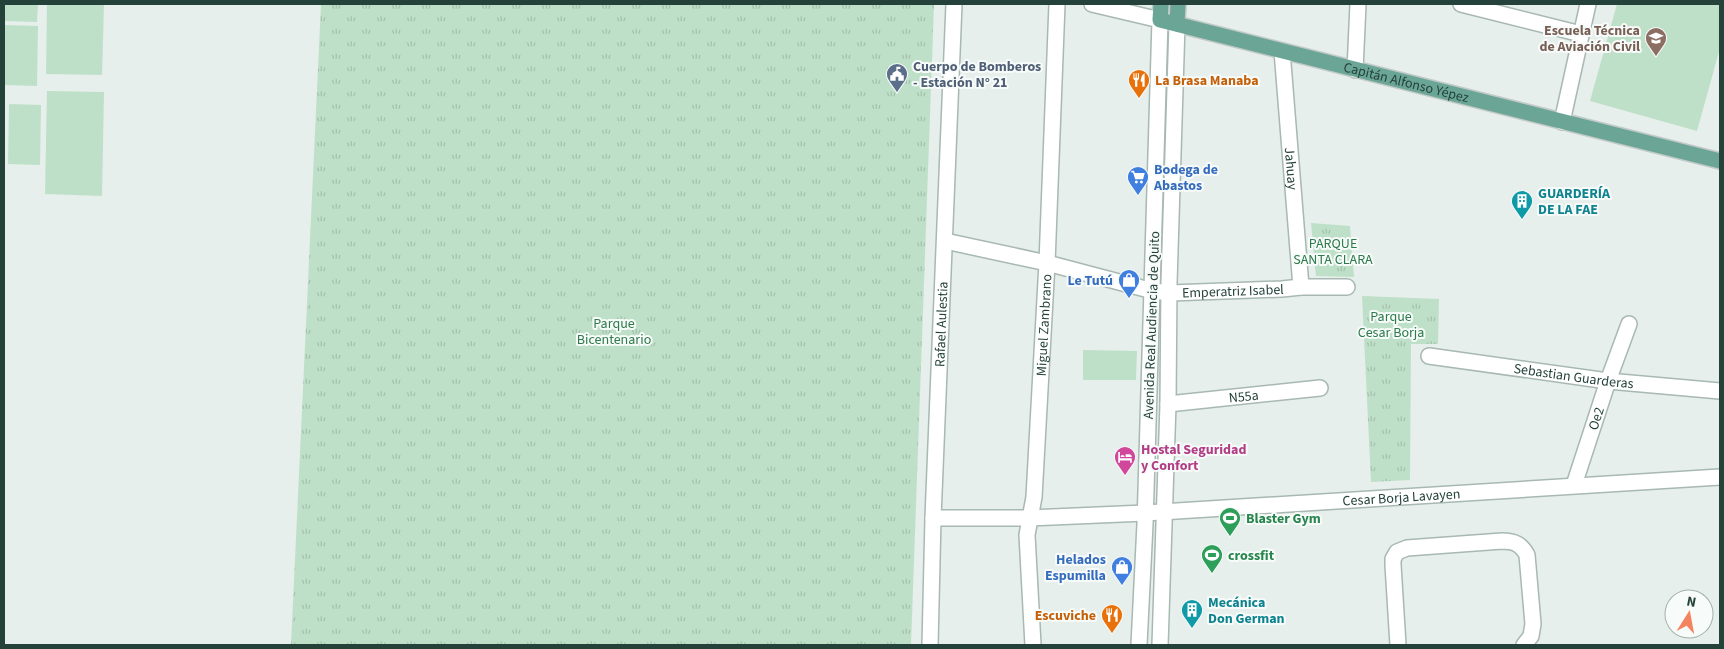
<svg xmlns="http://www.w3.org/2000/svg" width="1724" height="649" font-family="'Source Sans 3',sans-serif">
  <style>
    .grass { fill: #bfe0c8 }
    .park { fill: url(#park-tufts) }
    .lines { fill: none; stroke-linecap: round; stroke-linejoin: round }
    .minor-casing { stroke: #a8b8b2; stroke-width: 18 }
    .major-casing { stroke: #c2cac8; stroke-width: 18 }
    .minor { stroke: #fff; stroke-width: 15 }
    .major { stroke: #6aa596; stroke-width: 15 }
    .labels { text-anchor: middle; stroke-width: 4; stroke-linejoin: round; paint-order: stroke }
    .education-label { font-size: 14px; font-weight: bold; fill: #785e54; stroke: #f7fbf9; text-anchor: end }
    .service-label { font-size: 14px; font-weight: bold; fill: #4e5e75; stroke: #f7fbf9; text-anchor: start }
    .food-label { font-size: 14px; font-weight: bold; fill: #c56008; stroke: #f7fbf9; text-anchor: start }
    .street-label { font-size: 14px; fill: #24423a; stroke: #f7fbf9 }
    .shop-label { font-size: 14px; font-weight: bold; fill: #366cbe; stroke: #f7fbf9; text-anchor: end }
    .culture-label { font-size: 14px; font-weight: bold; fill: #0d838f; stroke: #f7fbf9; text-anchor: start }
    .park-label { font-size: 14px; fill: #2d7a4b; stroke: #f7fbf9 }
    .hotel-label { font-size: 14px; font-weight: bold; fill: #b23c85; stroke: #f7fbf9; text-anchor: start }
    .leisure-label { font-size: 14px; font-weight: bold; fill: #27864d; stroke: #f7fbf9; text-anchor: start }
  </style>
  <defs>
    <pattern id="park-tufts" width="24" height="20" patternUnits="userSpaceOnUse" patternTransform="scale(1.25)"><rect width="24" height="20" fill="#bfe0c8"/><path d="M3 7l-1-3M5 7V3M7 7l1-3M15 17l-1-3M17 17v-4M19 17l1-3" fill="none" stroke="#a4c1ad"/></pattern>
  </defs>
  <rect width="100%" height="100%" fill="#e6efeb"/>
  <g class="grass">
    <path d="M5,4H38L37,22L5,21Z"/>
    <path d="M47,4H104L102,75L46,74Z"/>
    <path d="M1617,4H1720V48L1697,131L1590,101Z"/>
    <path d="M5,25L38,26L37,86L4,85Z"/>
    <path d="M47,91L104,92L102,196L45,194Z"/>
    <path d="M9,104L41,105L40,165L8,164Z"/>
    <path d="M1083,350L1137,351L1136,380H1083Z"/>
  </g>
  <g class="park">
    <path d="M321,4H934L911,645H291Z"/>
    <path d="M1311,223L1350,226L1354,277L1316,276Z"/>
    <path d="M1362,296L1439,299L1438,344H1411L1410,480L1371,482Z"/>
  </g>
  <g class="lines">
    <g class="minor-casing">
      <g id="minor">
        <path d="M1092,4L1160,20L1145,524L1139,645"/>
        <path d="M1461,4L1581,34"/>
        <path id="s1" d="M1282,51L1301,287"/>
        <path d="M1355,70L1358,4"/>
        <path d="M1562,122L1588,4"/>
        <path id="s2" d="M945,241L1047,263L1153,291L1170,293L1282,289L1301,287H1347"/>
        <path id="s3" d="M1429,356L1608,381L1720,391"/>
        <path id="s4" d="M1168,404L1320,388"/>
        <path id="s5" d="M1574,485L1608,381L1629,324"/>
        <path id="s6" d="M933,518H1029L1145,513L1720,477"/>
        <path id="s7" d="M930,645L933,518L954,4"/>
        <path id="s8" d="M1033,645L1027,535L1034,497L1047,263L1057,4"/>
        <path d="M1160,645L1168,404L1169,283L1177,24"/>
        <path d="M1398,645L1393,565V559L1397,552L1407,548L1502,541C1514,541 1521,544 1527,555L1533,624L1531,636L1524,645"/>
      </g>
    </g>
    <g class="major-casing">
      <g id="major">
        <path id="s9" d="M1161,4L1160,20L1720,161"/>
        <path d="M1177,24L1178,4"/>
      </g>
    </g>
    <use href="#minor" class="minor"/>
    <use href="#major" class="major"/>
  </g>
  <defs>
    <g id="university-pin" transform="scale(1.125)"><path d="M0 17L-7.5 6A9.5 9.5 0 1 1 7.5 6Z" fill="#8d6e63" stroke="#f7fbf9"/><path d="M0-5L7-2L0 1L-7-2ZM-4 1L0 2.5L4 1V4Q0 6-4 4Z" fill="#fff"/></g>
    <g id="civic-pin" transform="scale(1.125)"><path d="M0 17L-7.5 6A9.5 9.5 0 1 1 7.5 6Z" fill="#5c6f8a" stroke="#f7fbf9"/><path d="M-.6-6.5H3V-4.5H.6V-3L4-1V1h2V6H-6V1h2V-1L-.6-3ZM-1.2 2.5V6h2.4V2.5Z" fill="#fff"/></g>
    <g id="restaurant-pin" transform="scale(1.125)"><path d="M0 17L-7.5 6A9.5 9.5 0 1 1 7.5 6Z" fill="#e8710a" stroke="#f7fbf9"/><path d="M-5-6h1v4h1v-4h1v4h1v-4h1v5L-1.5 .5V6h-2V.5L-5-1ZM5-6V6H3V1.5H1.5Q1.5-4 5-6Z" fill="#fff"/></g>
    <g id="supermarket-pin" transform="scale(1.125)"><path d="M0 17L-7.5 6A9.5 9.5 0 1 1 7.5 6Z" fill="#3f7fe0" stroke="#f7fbf9"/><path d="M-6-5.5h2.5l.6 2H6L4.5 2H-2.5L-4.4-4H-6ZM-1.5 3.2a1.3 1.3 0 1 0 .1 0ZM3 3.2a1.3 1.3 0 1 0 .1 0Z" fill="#fff"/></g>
    <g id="building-pin" transform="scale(1.125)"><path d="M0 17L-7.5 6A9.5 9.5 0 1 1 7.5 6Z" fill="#0f9aa8" stroke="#f7fbf9"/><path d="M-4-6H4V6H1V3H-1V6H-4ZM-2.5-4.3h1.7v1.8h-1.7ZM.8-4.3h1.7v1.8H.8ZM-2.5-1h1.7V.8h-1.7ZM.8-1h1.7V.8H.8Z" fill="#fff"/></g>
    <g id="shop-pin" transform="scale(1.125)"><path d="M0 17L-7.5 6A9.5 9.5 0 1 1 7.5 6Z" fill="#3f7fe0" stroke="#f7fbf9"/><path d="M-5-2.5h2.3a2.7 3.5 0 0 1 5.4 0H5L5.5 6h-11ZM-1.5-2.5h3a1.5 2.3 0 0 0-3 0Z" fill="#fff"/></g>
    <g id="hotel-pin" transform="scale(1.125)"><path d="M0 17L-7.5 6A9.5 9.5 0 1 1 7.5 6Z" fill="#d1479c" stroke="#f7fbf9"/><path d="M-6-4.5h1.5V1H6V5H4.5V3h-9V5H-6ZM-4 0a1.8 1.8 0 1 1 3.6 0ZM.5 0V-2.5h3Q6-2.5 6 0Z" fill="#fff"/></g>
    <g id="stadium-pin" transform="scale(1.125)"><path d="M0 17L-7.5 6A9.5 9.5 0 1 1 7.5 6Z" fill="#2e9e5b" stroke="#f7fbf9"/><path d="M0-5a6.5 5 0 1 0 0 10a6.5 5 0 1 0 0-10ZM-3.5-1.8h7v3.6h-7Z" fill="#fff"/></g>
  </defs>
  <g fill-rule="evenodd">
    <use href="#university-pin" x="1656" y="38"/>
    <use href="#civic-pin" x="897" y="74"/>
    <use href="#restaurant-pin" x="1139" y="80"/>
    <use href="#supermarket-pin" x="1138" y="177"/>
    <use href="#building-pin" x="1522" y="201"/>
    <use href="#shop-pin" x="1129" y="280"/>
    <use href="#hotel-pin" x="1125" y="457"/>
    <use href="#stadium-pin" x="1230" y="518"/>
    <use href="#stadium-pin" x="1212" y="555"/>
    <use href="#shop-pin" x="1122" y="567"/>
    <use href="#building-pin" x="1192" y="610"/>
    <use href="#restaurant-pin" x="1112" y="615"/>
  </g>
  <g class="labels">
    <g class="education-label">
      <text x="1640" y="35">Escuela Técnica<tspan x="1640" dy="16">de Aviación Civil</tspan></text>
    </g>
    <g class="service-label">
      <text x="913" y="71">Cuerpo de Bomberos<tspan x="913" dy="16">- Estación N° 21</tspan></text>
    </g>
    <g class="food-label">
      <text x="1155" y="85">La Brasa Manaba</text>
      <text x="1096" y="620" text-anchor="end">Escuviche</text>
    </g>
    <g class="street-label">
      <text dy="5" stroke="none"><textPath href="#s9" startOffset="270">Capitán Alfonso Yépez</textPath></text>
      <text dy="5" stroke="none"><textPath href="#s1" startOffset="118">Jahuay</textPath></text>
      <text dy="5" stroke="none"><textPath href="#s2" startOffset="294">Emperatriz Isabel</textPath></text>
      <text dy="5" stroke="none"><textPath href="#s7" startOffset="321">Rafael Aulestia</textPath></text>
      <text dy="5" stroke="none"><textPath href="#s8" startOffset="321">Miguel Zambrano</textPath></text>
      <text transform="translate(1151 325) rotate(-88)" y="5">Avenida Real Audiencia de Quito</text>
      <text dy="5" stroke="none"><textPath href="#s3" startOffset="146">Sebastian Guarderas</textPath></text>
      <text dy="5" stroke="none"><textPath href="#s4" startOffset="76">N55a</textPath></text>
      <text dy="5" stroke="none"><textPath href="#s5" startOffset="70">Oe2</textPath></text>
      <text dy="5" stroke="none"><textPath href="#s6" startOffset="469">Cesar Borja Lavayen</textPath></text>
    </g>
    <g class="shop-label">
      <text x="1154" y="174" text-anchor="start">Bodega de<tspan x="1154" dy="16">Abastos</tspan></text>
      <text x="1113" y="285">Le Tutú</text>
      <text x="1106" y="564">Helados<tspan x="1106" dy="16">Espumilla</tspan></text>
    </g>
    <g class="culture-label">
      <text x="1538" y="198">GUARDERÍA<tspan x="1538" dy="16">DE LA FAE</tspan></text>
      <text x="1208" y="607">Mecánica<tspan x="1208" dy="16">Don German</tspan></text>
    </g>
    <g class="park-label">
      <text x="1333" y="248">PARQUE<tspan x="1333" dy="16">SANTA CLARA</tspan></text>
      <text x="1391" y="321">Parque<tspan x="1391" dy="16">Cesar Borja</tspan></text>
      <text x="614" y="328">Parque<tspan x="614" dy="16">Bicentenario</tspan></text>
    </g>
    <g class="hotel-label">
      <text x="1141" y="454">Hostal Seguridad<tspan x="1141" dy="16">y Confort</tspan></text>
    </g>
    <g class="leisure-label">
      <text x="1246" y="523">Blaster Gym</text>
      <text x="1228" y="560">crossfit</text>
    </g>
  </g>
  <rect width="1724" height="649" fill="none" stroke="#24423a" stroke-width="10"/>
  <g transform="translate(1689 614) rotate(11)"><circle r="24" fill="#f7fbf9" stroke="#a3b1ad"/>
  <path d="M0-4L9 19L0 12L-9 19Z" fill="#f4845f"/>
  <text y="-8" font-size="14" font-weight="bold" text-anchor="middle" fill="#24423a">N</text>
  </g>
</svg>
